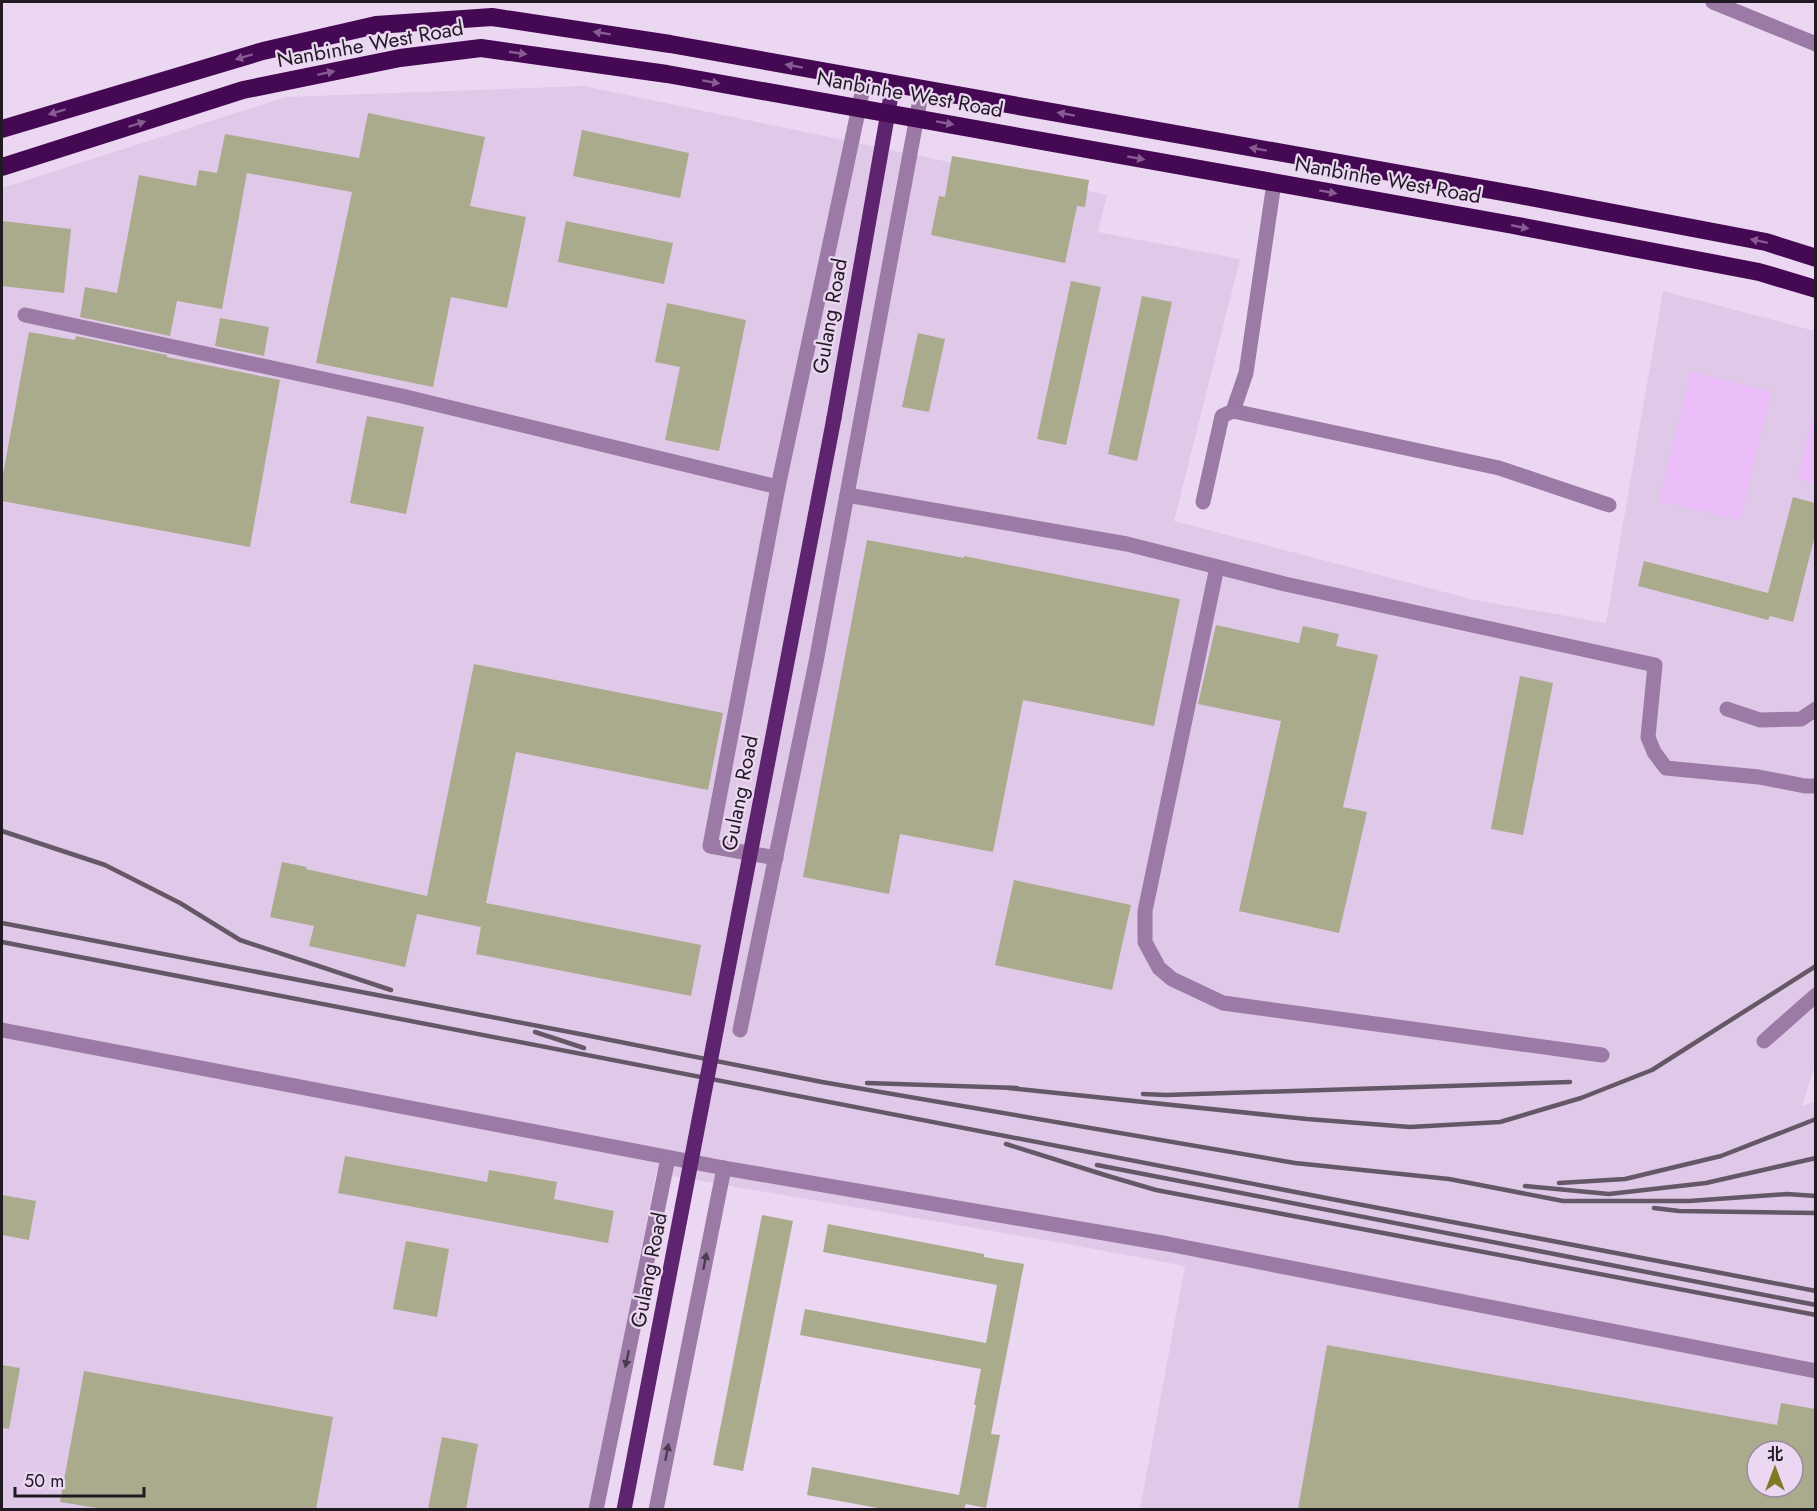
<svg xmlns="http://www.w3.org/2000/svg" width="1817" height="1511" font-family="Jost,'Noto Sans SC',sans-serif">
  <style>
    .built { fill: #e0c8e8; fill-rule: evenodd }
    .green { fill: #ebbdf9 }
    .building { fill: #aaab8d; fill-rule: evenodd }
    .lines { fill: none; stroke-linecap: round; stroke-linejoin: round }
    .minor { stroke: #9b7ba5; stroke-width: 15 }
    .major { stroke: #5f2470; stroke-width: 15 }
    .highway { stroke: #440952; stroke-width: 18 }
    .rail { stroke: #645867; stroke-width: 4.5 }
    .major-bridge { stroke: #5f2470; stroke-width: 15 }
    .oneway { fill: #875b92 }
    .oneway2 { fill: #4c3c50 }
    .labels { text-anchor: middle; stroke-width: 4.5; stroke-linejoin: round; paint-order: stroke }
    .street-label { font-size: 21px; fill: #211a23; stroke: #ecd7f2 }
  </style>
  <rect width="100%" height="100%" fill="#ecd7f2"/>
  <path class="built" d="M584,86L1107,195L1098,232L1240,259L1174,521L1475,600L1606,623L1663,291L1815,331L1816,1062L1802,1106L1815,1102V1509H1140L1185,1266L1073,1245L656,1173L590,1509H2V188L286,97ZM1757,1451H1793V1487H1757Z"/>
  <g class="green">
    <path d="M1691,372L1771,392L1740,520L1659,501Z"/>
    <path d="M1814,411L1816,412L1815,484L1797,479Z"/>
  </g>
  <g class="building">
    <path d="M368,113L485,137L470,206L526,217L507,308L451,297L433,387L316,363L352,192L247,173L222,309L177,301L170,336L80,317L85,287L117,293L139,175L196,186L199,170L217,173L225,134L359,158Z"/>
    <path d="M582,130L689,153L680,198L573,176Z"/>
    <path d="M952,156L1089,180L1085,207L1077,206L1065,263L931,235L939,196L945,197Z"/>
    <path d="M2,221L71,229L64,293L2,286Z"/>
    <path d="M566,221L673,243L664,284L558,262Z"/>
    <path d="M1071,281L1101,287L1066,445L1037,439Z"/>
    <path d="M1142,296L1172,302L1137,461L1108,454Z"/>
    <path d="M667,303L746,320L719,451L665,440L680,367L655,362Z"/>
    <path d="M220,318L269,327L264,356L215,346Z"/>
    <path d="M29,332L75,340L76,336L167,355V357L280,380L250,547L2,501V480Z"/>
    <path d="M918,333L945,339L929,412L902,407Z"/>
    <path d="M367,416L424,427L406,514L350,503Z"/>
    <path d="M1793,497L1815,503V535L1793,622L1770,616L1768,620L1638,586L1644,561L1768,593Z"/>
    <path d="M867,540L964,558V556L1180,599L1154,726L1023,700L993,852L900,834L889,894L803,877Z"/>
    <path d="M1216,625L1299,643L1303,626L1339,634L1336,646L1378,655L1343,807L1367,812L1339,933L1239,911L1281,721L1198,704Z"/>
    <path d="M474,664L723,713L708,790L516,752L486,903L701,945L691,996L476,954L481,927L417,914L405,967L309,946L314,926L270,917L282,862L307,867L306,869L427,896Z"/>
    <path d="M1520,676L1553,683L1523,835L1491,829Z"/>
    <path d="M1014,880L1131,905L1112,990L995,965Z"/>
    <path d="M345,1156L487,1182L489,1170L557,1182L554,1199L614,1211L608,1243L338,1193Z"/>
    <path d="M2,1195L36,1201L29,1240L2,1235Z"/>
    <path d="M762,1215L793,1221L743,1471L713,1465Z"/>
    <path d="M828,1224L984,1254V1257L1024,1264L991,1434L1000,1435L986,1508L966,1504L964,1509H883L807,1495L812,1467L959,1495L976,1405H974L981,1369L800,1335L805,1309L986,1343L997,1285L823,1252Z"/>
    <path d="M406,1241L449,1249L437,1317L393,1309Z"/>
    <path d="M1327,1345L1777,1425L1781,1403L1815,1409V1509H1298ZM1757,1451H1793V1487H1757Z"/>
    <path d="M2,1365L20,1368L9,1429L2,1428Z"/>
    <path d="M84,1371L333,1417L316,1509H103L60,1502Z"/>
    <path d="M442,1437L478,1444L466,1509H428Z"/>
  </g>
  <g class="lines">
    <g class="minor">
      <path d="M1713,2L1816,44"/>
      <path d="M1274,183L1246,373L1233,411L1499,468L1609,505"/>
      <path d="M25,315L402,396L778,487"/>
      <path d="M847,495L1127,544L1285,584L1655,665L1648,737L1654,752L1666,768L1759,777L1805,786H1816"/>
      <path d="M1203,502L1222,416L1233,411"/>
      <path d="M1217,567L1145,911V942L1159,968L1172,979L1223,1003L1602,1055"/>
      <path d="M1727,709L1760,720L1801,719L1816,709"/>
      <path d="M776,858L710,846L778,487L865,79"/>
      <path d="M2,1030L724,1168L1168,1244L1816,1371"/>
      <path d="M740,1030L816,662L922,89"/>
      <path d="M1764,1041L1816,995"/>
      <path d="M596,1510L668,1158"/>
      <path d="M656,1510L724,1168"/>
    </g>
    <path class="major" d="M834,418L893,84"/>
    <g class="highway">
      <path d="M2,129L263,51L376,25L492,17L670,44L1519,195L1766,242L1816,258"/>
      <path d="M2,167L243,90L400,58L481,48L667,74L1513,225L1759,272L1816,289"/>
    </g>
    <g class="rail">
      <path d="M2,831L105,865L180,903L240,940L391,990"/>
      <path d="M2,923L580,1034L822,1082L1295,1163L1449,1179L1563,1201H1689L1787,1194L1816,1196"/>
      <path d="M2,942L1352,1203L1816,1291"/>
      <path d="M535,1032L584,1048"/>
      <path d="M867,1083L1017,1088"/>
      <path d="M1008,1088L1307,1119L1410,1127L1500,1122L1581,1098L1652,1070L1816,966"/>
      <path d="M1143,1094L1166,1095L1570,1082"/>
      <path d="M1006,1144L1108,1176L1156,1190L1816,1315"/>
      <path d="M1097,1165L1816,1305"/>
      <path d="M1559,1183L1625,1179L1721,1156L1816,1119"/>
      <path d="M1525,1186L1609,1194L1706,1183L1816,1158"/>
      <path d="M1654,1208L1679,1211L1816,1213"/>
    </g>
    <path class="major-bridge" d="M624,1510L834,418"/>
  </g>
  <defs><path id="oneway-solid" d="M-6-.8H1V-3.2L6.5 0L1 3.2V.8H-6Z" transform="scale(1.5)"/></defs>
  <g class="oneway">
    <use href="#oneway-solid" transform="translate(602 33) rotate(-171)"/>
    <use href="#oneway-solid" transform="translate(518 53) rotate(8)"/>
    <use href="#oneway-solid" transform="translate(244 57) rotate(163)"/>
    <use href="#oneway-solid" transform="translate(794 66) rotate(-170)"/>
    <use href="#oneway-solid" transform="translate(326 73) rotate(-12)"/>
    <use href="#oneway-solid" transform="translate(711 82) rotate(10)"/>
    <use href="#oneway-solid" transform="translate(57 112) rotate(163)"/>
    <use href="#oneway-solid" transform="translate(1066 114) rotate(-170)"/>
    <use href="#oneway-solid" transform="translate(945 123) rotate(10)"/>
    <use href="#oneway-solid" transform="translate(137 124) rotate(-18)"/>
    <use href="#oneway-solid" transform="translate(1258 149) rotate(-170)"/>
    <use href="#oneway-solid" transform="translate(1136 158) rotate(10)"/>
    <use href="#oneway-solid" transform="translate(1328 192) rotate(10)"/>
    <use href="#oneway-solid" transform="translate(1520 227) rotate(11)"/>
    <use href="#oneway-solid" transform="translate(1759 241) rotate(-168)"/>
  </g>
  <g class="oneway2">
    <use href="#oneway-solid" transform="translate(705 1261) rotate(-79)"/>
    <use href="#oneway-solid" transform="translate(627 1359) rotate(102)"/>
    <use href="#oneway-solid" transform="translate(667 1452) rotate(-79)"/>
  </g>
  <g class="labels">
    <g class="street-label">
      <text transform="translate(370 44) rotate(-10)" y="7">Nanbinhe West Road</text>
      <text transform="translate(910 94) rotate(10)" y="7">Nanbinhe West Road</text>
      <text transform="translate(1388 180) rotate(10)" y="7">Nanbinhe West Road</text>
      <text transform="translate(830 316) rotate(-80)" y="7">Gulang Road</text>
      <text transform="translate(740 793) rotate(-79)" y="7">Gulang Road</text>
      <text transform="translate(649 1270) rotate(-79)" y="7">Gulang Road</text>
    </g>
  </g>
  <rect width="1817" height="1511" fill="none" stroke="#211a23" stroke-width="6"/>
  <g transform="translate(1775 1469)"><circle r="28" fill="#ecd7f2" stroke="#9b8b9f" stroke-width="1.5"/>
  <path d="M0-4.5L10 22L0 15L-10 22Z" fill="#7d7c24"/>
  <text y="-9" font-size="16" font-weight="bold" text-anchor="middle" fill="#211a23">北</text>
  </g>
  <path d="M15 1487v9h129v-9" fill="none" stroke="#211a23" stroke-width="3"/>
  <text x="24" y="1487" font-size="18" fill="#211a23" stroke="#ecd7f2" stroke-width="4.5" paint-order="stroke">50 m</text>
</svg>
